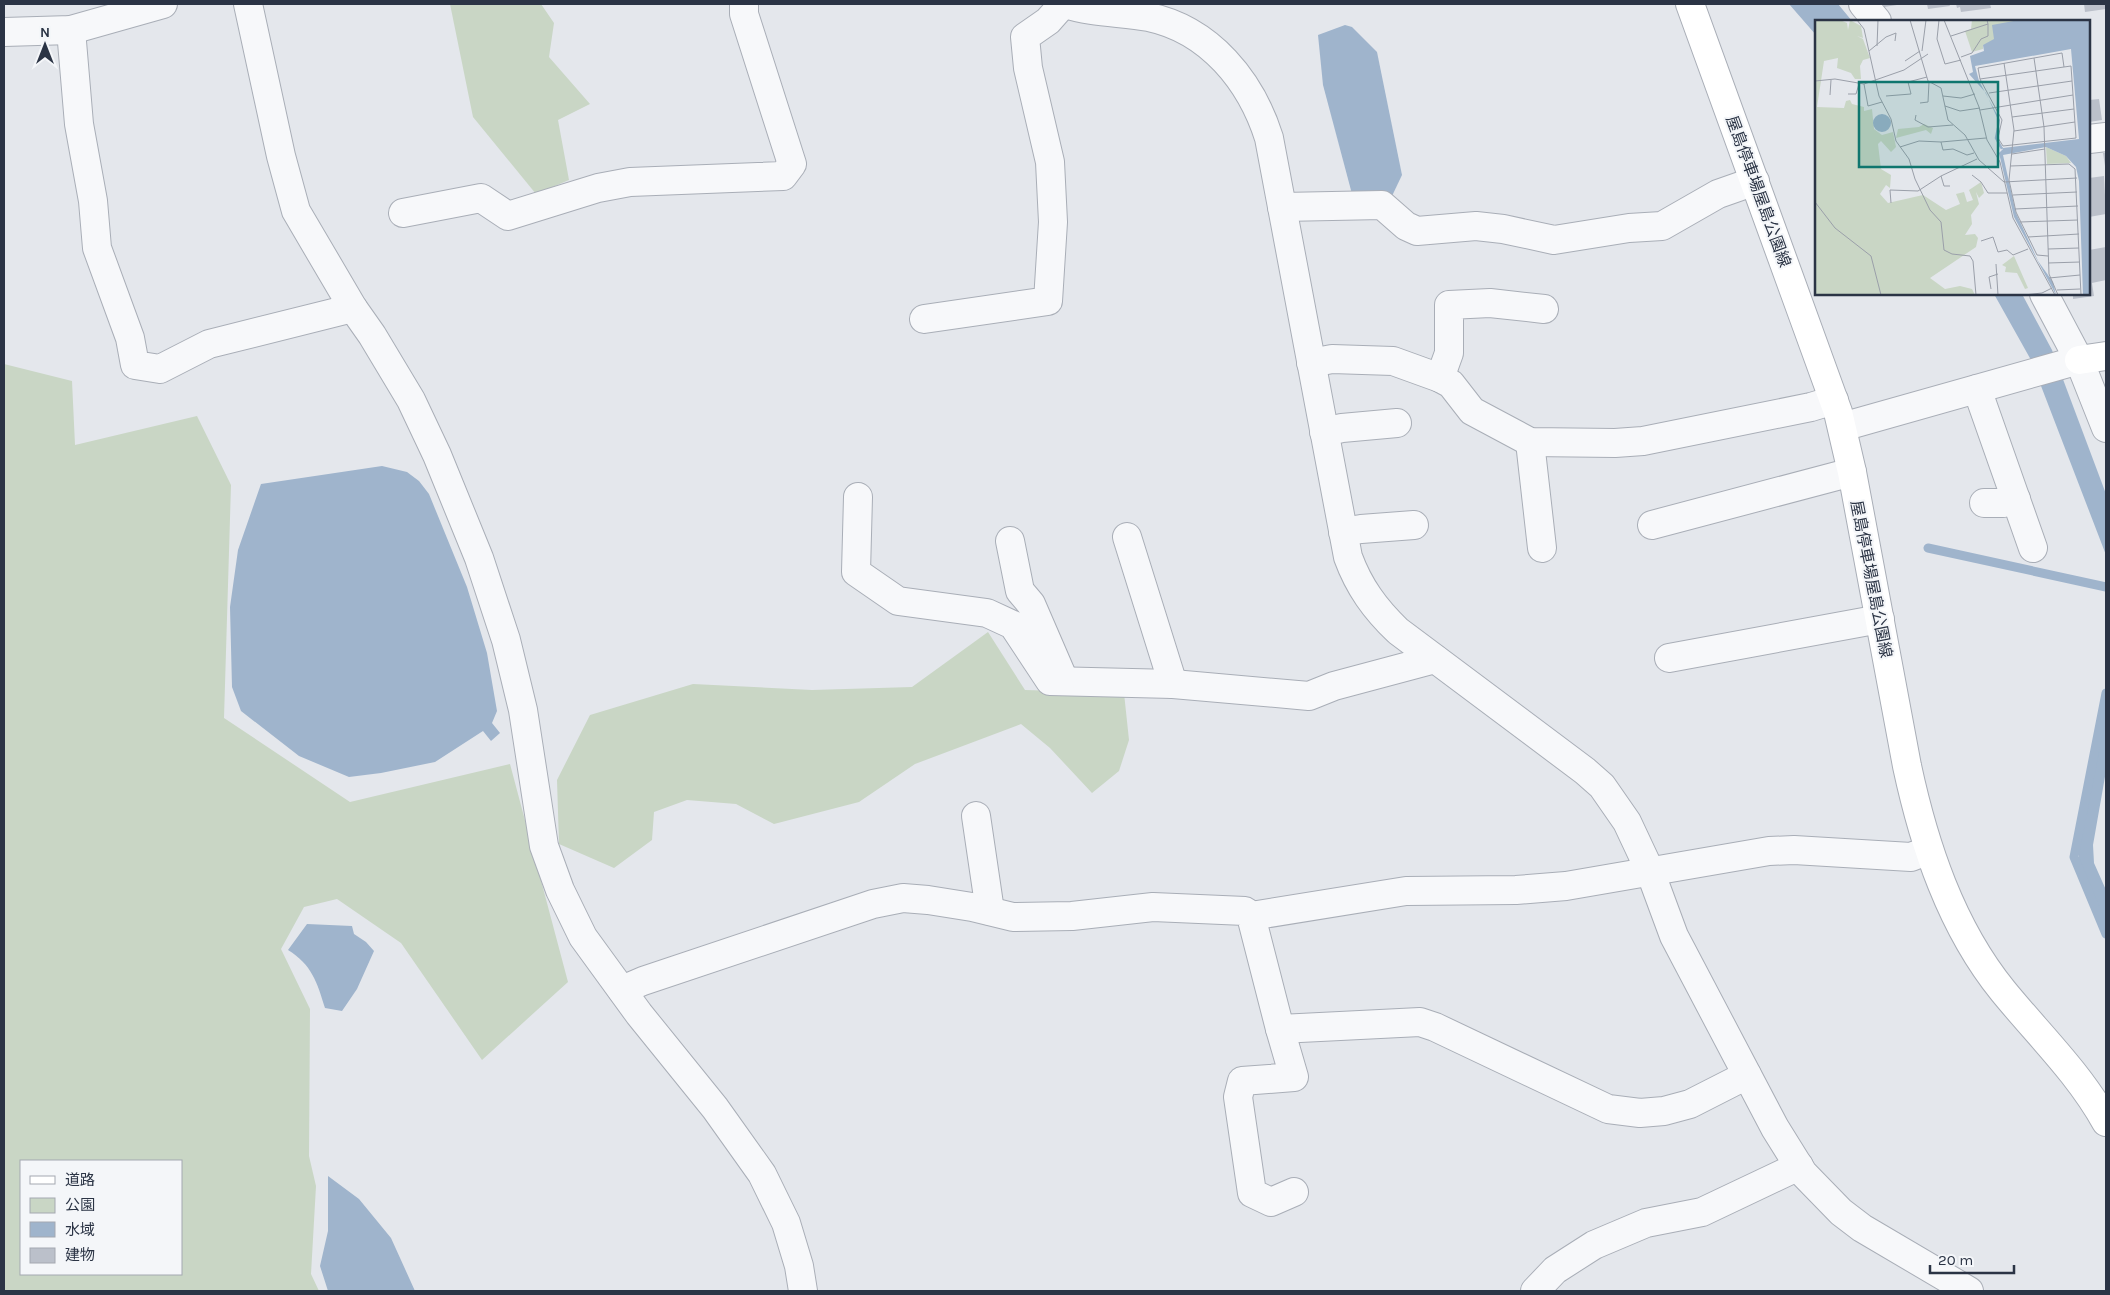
<svg xmlns="http://www.w3.org/2000/svg" width="2110" height="1295" font-family="Karla,'Noto Sans JP',sans-serif">
  <style>
    .green { fill: #c9d6c5; fill-rule: evenodd }
    .water { fill: #9fb4cc }
    .lines { fill: none; stroke-linecap: round; stroke-linejoin: round }
    .stream { stroke: #9fb4cc; stroke-width: 9 }
    .building { fill: #bbc0ca }
    .street-casing { stroke: #a9aeb7; stroke-width: 30 }
    .secondary-casing { stroke: #a9aeb7; stroke-width: 30 }
    .street { stroke: #f7f8fa; stroke-width: 28 }
    .secondary { stroke: #fff; stroke-width: 28 }
    .labels { text-anchor: middle; stroke-width: 4; stroke-linejoin: round; paint-order: stroke }
    .street-label { font-size: 16px; fill: #2b3445; stroke: #f4f6f9 }
    .inset-river { fill: none; stroke: #9fb4cc; stroke-width: 2.5 }
    .inset-road { fill: none; stroke: #9a9fa9; stroke-width: 1 }
    .view { fill: #0f766e; fill-opacity: 0.15; stroke: #0f766e; stroke-width: 2.5 }
    .inset-edge { fill: none; stroke: #2b3445; stroke-width: 2.5 }
  </style>
  <rect width="100%" height="100%" fill="#e4e7ec"/>
  <g class="green">
    <path d="M450,4H541L554,23L549,57L590,104L558,120L569,180L536,194L473,117Z"/>
    <path d="M4,364L72,381L75,445L197,416L231,485L224,718L350,802L510,764L568,982L482,1060L401,943L337,899L304,907L281,949L310,1009L309,1156L316,1186L311,1274L319,1291H4ZM21,1161H181V1274H21Z"/>
    <path d="M988,632L1025,690L1124,693L1129,740L1119,771L1092,793L1050,748L1021,724L915,764L859,802L774,824L736,804L687,800L654,812L652,840L614,868L559,844L557,780L590,715L693,684L812,690L912,687Z"/>
  </g>
  <g class="water">
    <path d="M1789,4H1838L1852,21H1816V35Z"/>
    <path d="M1345,25L1352,27L1377,52L1402,175L1392,196L1352,194L1323,85L1318,35Z"/>
    <path d="M1994,294H2022L2052,350L2106,494V555L2031,360Z"/>
    <path d="M382,466L407,472L419,481L429,494L467,587L487,653L497,711L492,723L500,733L491,741L483,731L435,762L381,773L349,777L299,756L241,711L232,687L230,607L238,550L261,484Z"/>
    <path d="M2106,693V771L2093,845L2094,863L2106,890V928L2079,862L2078,838Z"/>
    <path d="M307,924L352,926L354,934L366,942L374,951L357,989L342,1011L325,1008C317,982 312,965 288,950Z"/>
    <path d="M328,1176L359,1199L391,1238L415,1291H328L320,1266L328,1231Z"/>
  </g>
  <g class="lines">
    <g class="stream">
      <path d="M1928,548L2106,587"/>
      <path d="M2106,693L2074,857L2106,934"/>
    </g>
  </g>
  <g class="building">
    <path d="M1884,4H1897V5L1884,7Z"/>
    <path d="M1927,4H1949L1950,6L1928,9Z"/>
    <path d="M1956,4H1990L1991,8L1961,12L1960,7L1957,8Z"/>
    <path d="M2084,4H2106V9L2085,12Z"/>
    <path d="M2099,99L2102,120L2089,122V100Z"/>
    <path d="M2103,153H2106V166H2105Z"/>
    <path d="M2104,176L2106,214L2089,217V178Z"/>
    <path d="M2106,247V280L2092,283L2094,296L2073,299V294H2089V250Z"/>
  </g>
  <g class="lines">
    <g class="street-casing">
      <g id="street">
        <path d="M248,4L281,156L296,211L353,308L372,335L411,400L437,455L479,558L506,640L523,710L544,846L560,890L583,937L639,1014L715,1108L762,1174L786,1223L799,1266L803,1291"/>
        <path d="M1066,4C1092,13 1122,12 1149,17C1210,30 1251,81 1269,138L1348,557C1359,587 1375,609 1398,631L1585,771L1602,786L1627,822L1650,871L1674,936L1775,1128L1803,1173L1841,1212L1862,1228L1969,1291"/>
        <path d="M1863,4L1877,21"/>
        <path d="M71,30L79,124L93,201L97,248L130,338L135,365L160,369L209,344L353,308"/>
        <path d="M4,32L71,30L163,4"/>
        <path d="M2089,139L2106,137"/>
        <path d="M1282,207L1382,205L1406,226L1417,231L1476,226L1503,229L1554,240L1629,228L1662,226L1718,194L1755,181"/>
        <path d="M403,213L481,198L508,216L598,188L630,182L783,176L792,164L744,14V4"/>
        <path d="M2044,294L2079,360L2106,428"/>
        <path d="M924,319L1048,301L1053,222L1050,162L1028,68L1025,37L1048,21L1063,4"/>
        <path d="M1311,363L1332,359L1393,361L1440,378L1451,384L1472,411L1530,442L1615,443L1643,441L1811,407L1834,400"/>
        <path d="M1440,378L1449,353V305L1490,303L1544,309"/>
        <path d="M1977,389L2033,548"/>
        <path d="M1842,427L2079,360"/>
        <path d="M1324,432L1342,428L1397,423"/>
        <path d="M1530,442L1542,548"/>
        <path d="M858,497L856,572L898,601L987,613L1013,625L1050,681L1173,684L1309,696L1334,686L1435,659"/>
        <path d="M1984,503H2003L2016,499"/>
        <path d="M1652,525L1852,472"/>
        <path d="M1343,532L1361,529L1414,525"/>
        <path d="M1127,537L1173,684"/>
        <path d="M1010,541L1020,591L1031,604L1063,678"/>
        <path d="M1669,658L1880,619"/>
        <path d="M976,816L990,911"/>
        <path d="M1251,916L1406,891L1516,890L1566,886L1769,851L1794,850L1911,857L1929,850"/>
        <path d="M622,990L643,981L873,904L903,898L928,900L972,907L1013,917L1072,916L1153,907L1245,911L1251,916L1280,1029L1420,1022L1435,1027L1608,1109L1640,1113L1664,1111L1690,1104L1747,1075"/>
        <path d="M1280,1029L1294,1077L1242,1081L1238,1097L1252,1193L1271,1202L1294,1192"/>
        <path d="M1535,1291L1555,1270L1594,1245L1646,1223L1702,1212L1799,1166"/>
      </g>
    </g>
    <g class="secondary-casing">
      <g id="secondary">
        <path d="M1690,4L1838,412L1852,472L1907,766C1924,845 1951,927 2003,991C2038,1034 2079,1073 2106,1122"/>
        <path d="M2079,360L2106,356"/>
      </g>
    </g>
    <use href="#street" class="street"/>
    <use href="#secondary" class="secondary"/>
  </g>
  <g class="labels">
    <g class="street-label">
      <text transform="translate(1759 191) rotate(70)" y="6">屋島停車場屋島公園線</text>
      <text transform="translate(1872 579) rotate(79)" y="6">屋島停車場屋島公園線</text>
    </g>
  </g>
  <g transform="translate(1815 20)">
    <rect width="275" height="275" fill="#e4e7ec"/>
    <path d="M0,0H25L32,3L33,10L35,0L46,6L48,18L42,16L48,19L55,38L48,40L45,46L46,59H40L36,53L22,48L23,38L9,41L2,87L29,88L31,81L35,80L37,84L49,87V91L57,89L59,109L67,115L78,112L81,127L76,132L66,121L63,124L66,149L76,155L75,168L71,165L65,174L73,183L108,175L131,190L145,184L141,174L149,172L152,182L158,180L154,170L166,162L169,173L164,178L161,172L164,184L156,195L157,204L150,215L160,214L163,218L161,227L115,258L130,269L145,266L157,269L160,275H0ZM157,0H205L174,24L168,25V29L157,32L150,11L156,9ZM109,104L118,108L116,114L111,110L81,118L83,109L104,107ZM231,127L251,136L256,143L232,144ZM199,236L213,268L210,269L202,253L190,252L191,247L187,245Z" fill="#c9d6c5"/>
    <path d="M204,0H275V275H268L264,161L261,147L251,136L231,127L188,135L201,193L223,241L238,262L241,275L199,197L184,133L188,129L181,119L184,102L171,73L154,54L158,52L155,36L169,31L168,25L179,19L177,5ZM256,29L264,119L188,128L182,119L185,100L164,61L160,46ZM58 103a9 9 0 1 1 18 0a9 9 0 1 1-18 0Z" fill="#9fb4cc" fill-rule="evenodd"/>
    <path class="inset-river" d="M183,108L181,118L187,129"/>
    <path class="inset-road" d="M42,0L49,9L64,76L76,99L81,121L94,139L100,159L115,190L126,202L129,230L137,234L155,236L158,241L161,275M95,0L113,61L126,68L133,100L150,115L164,140L189,162L262,158M124,0L122,19L130,44L146,40M129,0L164,87L172,120L185,142L198,198L240,275M136,16L173,4L172,0M62,26L63,0M54,31L71,17L81,13L80,21M107,31L111,0M146,37L157,33L166,19L173,16V4M219,38L229,107L234,254L243,275M90,41L105,31M189,43L199,110L194,160L201,192L222,235L233,236M165,59L256,46L261,118L188,126L183,118L187,100L166,61L165,59L163,48L247,33L249,47M0,61L20,59L49,64L89,50L113,34M49,64L53,86L67,82M174,73L257,61M33,74H41L44,64M15,75L16,60M71,76L96,74L93,62L112,57M128,76L146,78L160,74M105,83L113,82L114,62M130,86L145,91L165,88M165,90L258,75M101,95L100,100L113,107L138,105M197,97L259,89M199,111L260,102M126,122L171,118M85,127L104,121L126,122L128,130L138,129L152,135L159,133M197,134L230,129M195,146L254,144L260,149L266,275M157,155L166,162L173,173H192M135,166H129L126,156L162,139M198,175L262,172M0,182L20,208L56,236L66,275M76,183L75,170L103,171L126,156M200,189L263,186M205,202L263,200M213,217L264,214M166,221L178,217L183,232L192,230L198,235L213,229M233,229L264,228M233,243L265,242M181,244L183,275M234,258L265,255M176,269L174,257L183,254M242,270L265,269M209,275L227,273L237,268"/>
    <path class="view" d="M44,62H183V147H44Z"/>
    <rect width="275" height="275" class="inset-edge"/>
  </g>
  <rect width="2110" height="1295" fill="none" stroke="#2b3445" stroke-width="10"/>
  <rect x="20" y="1160" width="162" height="115" fill="#f4f6f9" stroke="#a4a8b1"/>
  <rect x="30" y="1176" width="25" height="8" fill="#ffffff" stroke="#a4a8b1"/>
  <text x="65" y="1185" font-size="15" fill="#2b3445">道路</text>
  <rect x="30" y="1198" width="25" height="15" fill="#c9d6c5" stroke="#a4a8b1"/>
  <text x="65" y="1210" font-size="15" fill="#2b3445">公園</text>
  <rect x="30" y="1222" width="25" height="15" fill="#9fb4cc" stroke="#a4a8b1"/>
  <text x="65" y="1235" font-size="15" fill="#2b3445">水域</text>
  <rect x="30" y="1248" width="25" height="15" fill="#bbc0ca" stroke="#a4a8b1"/>
  <text x="65" y="1260" font-size="15" fill="#2b3445">建物</text>
  <g transform="translate(45 45)" stroke="#f4f6f9" stroke-width="4" paint-order="stroke">
  <path d="M0-4L9 19L0 12L-9 19Z" fill="#2b3445"/>
  <text y="-8" font-size="14" font-weight="bold" text-anchor="middle" fill="#2b3445">N</text>
  </g>
  <path d="M1930 1265v8h84v-8" fill="none" stroke="#2b3445" stroke-width="2.5"/>
  <text x="1938" y="1265" font-size="15" fill="#2b3445" stroke="#f4f6f9" stroke-width="4" paint-order="stroke">20 m</text>
</svg>
